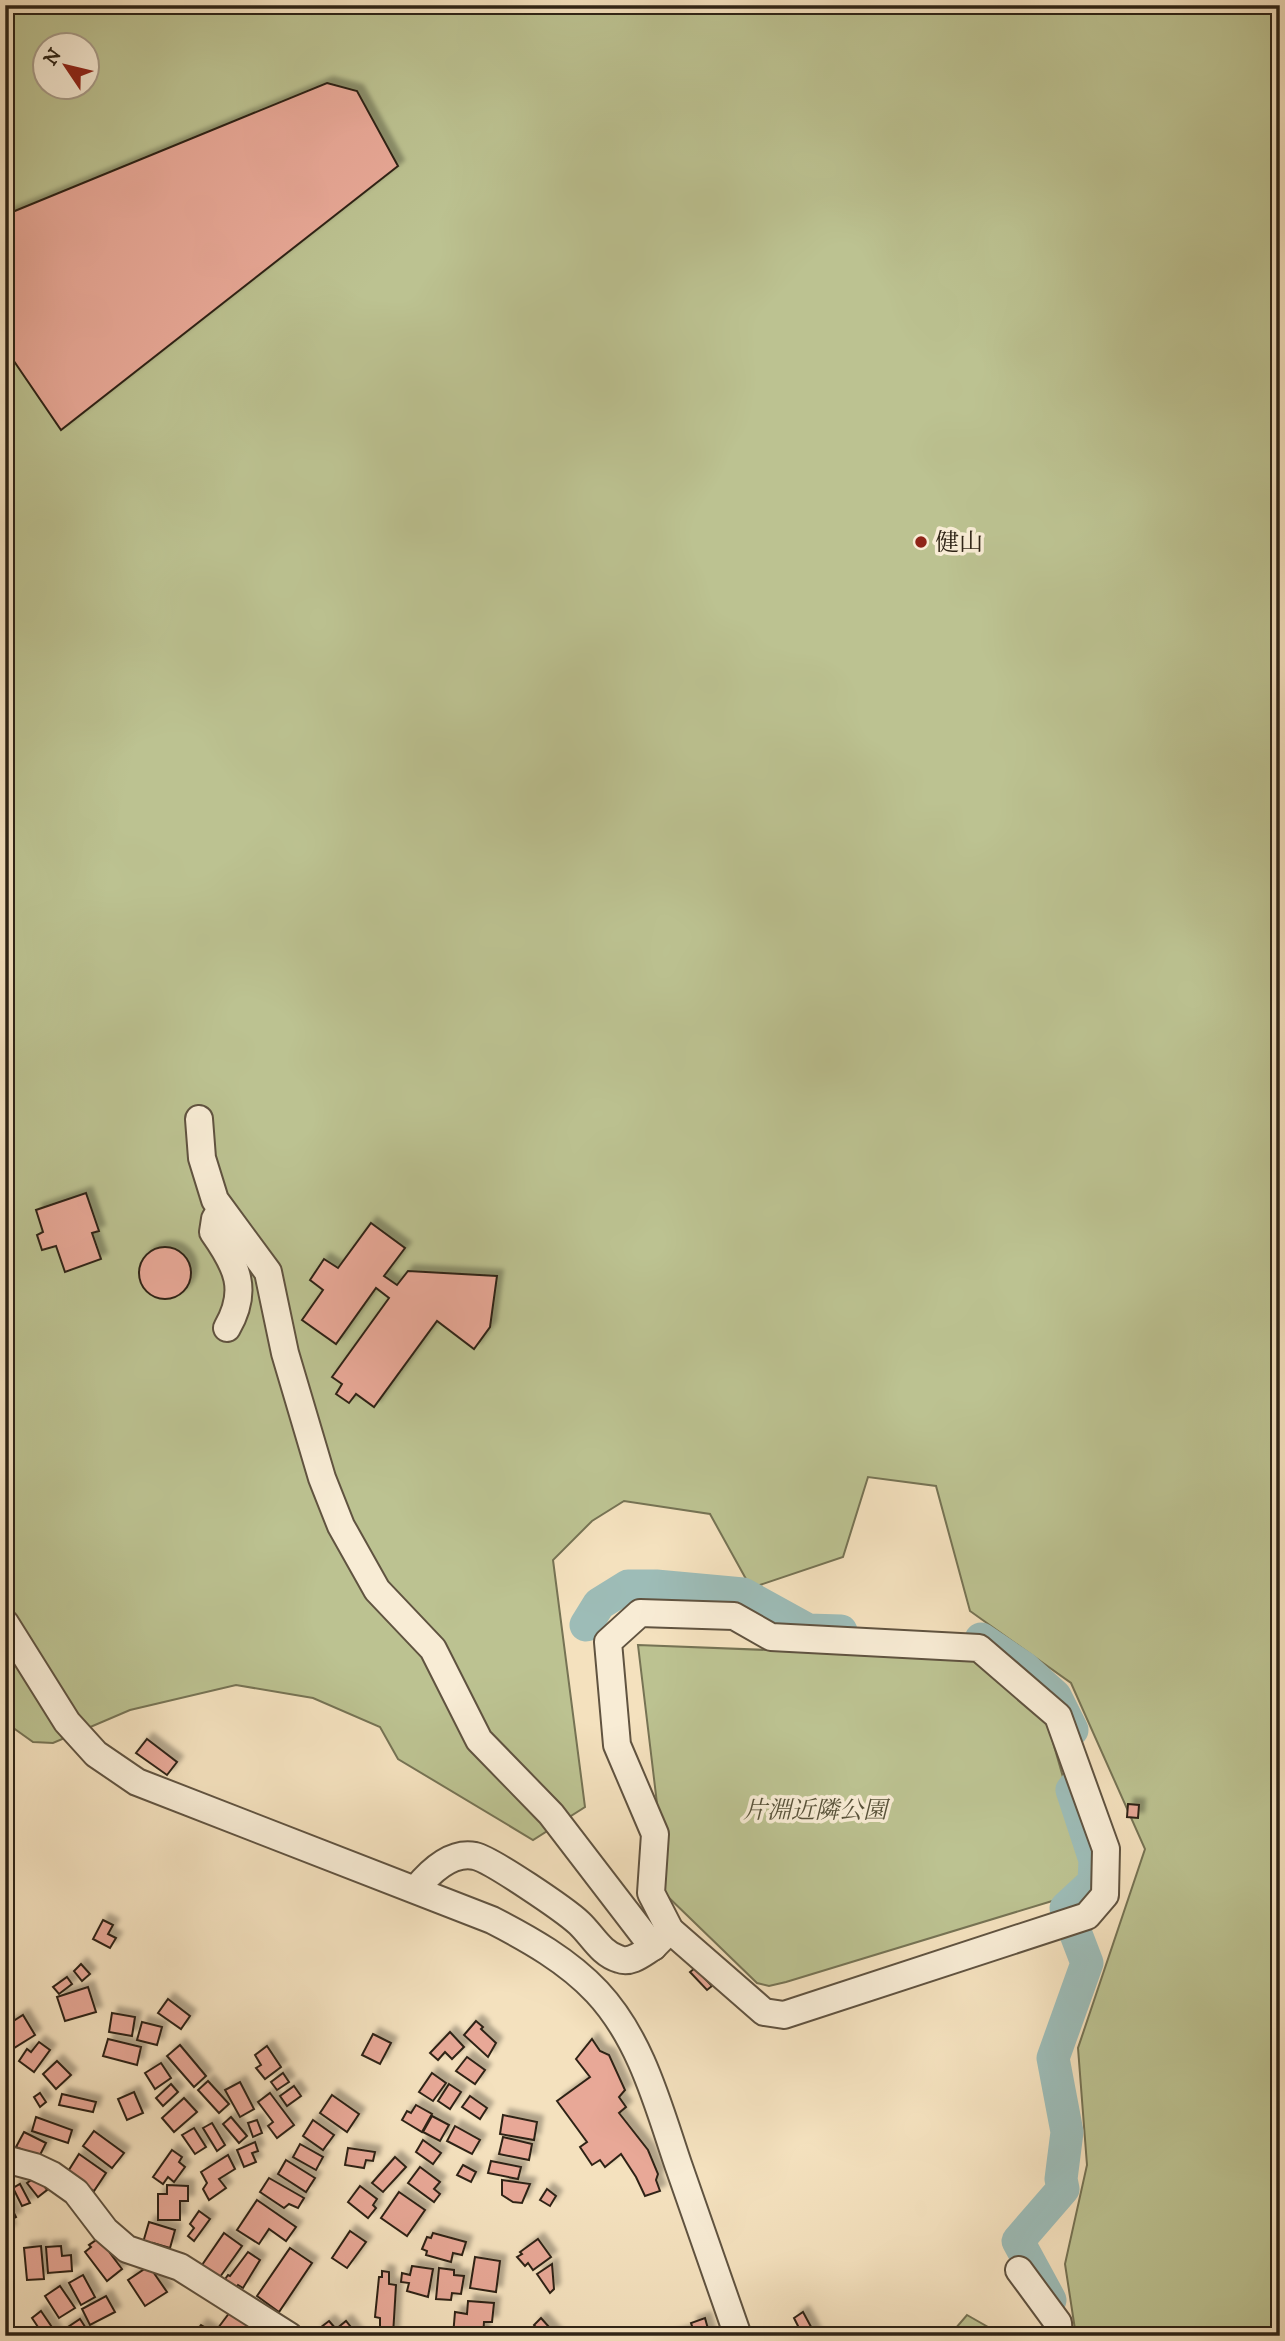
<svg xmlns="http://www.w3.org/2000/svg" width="1285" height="2341" font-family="'IM FELL DW Pica','Noto Serif JP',serif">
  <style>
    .green { fill: #bcc291; stroke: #767354; stroke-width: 2; fill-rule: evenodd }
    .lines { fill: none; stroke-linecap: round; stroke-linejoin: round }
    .river { stroke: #9dbcb7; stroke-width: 33 }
    .building { fill: #e8a897; stroke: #2f2416; stroke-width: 2; filter: url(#shadow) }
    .minor-casing { stroke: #605340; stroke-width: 30 }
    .minor { stroke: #f8ecd5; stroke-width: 26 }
    .poi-dot { fill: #8f2418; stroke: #f8ecd5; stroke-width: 2.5 }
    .labels { text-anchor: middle; stroke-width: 7; stroke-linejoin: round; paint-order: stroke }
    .poi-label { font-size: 24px; fill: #2f2416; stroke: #f8ecd5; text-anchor: start }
    .park-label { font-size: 24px; font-style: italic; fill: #59533b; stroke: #f8ecd5 }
  </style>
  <defs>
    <filter id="shadow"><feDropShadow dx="6" dy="-6" stdDeviation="2" flood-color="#0004"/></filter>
  </defs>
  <rect width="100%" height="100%" fill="#f4e1be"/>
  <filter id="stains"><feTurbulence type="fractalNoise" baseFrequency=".00286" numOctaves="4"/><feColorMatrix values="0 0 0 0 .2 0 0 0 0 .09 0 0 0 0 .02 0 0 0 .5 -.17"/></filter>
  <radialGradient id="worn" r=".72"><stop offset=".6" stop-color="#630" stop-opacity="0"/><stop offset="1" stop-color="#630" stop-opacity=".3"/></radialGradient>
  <g class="green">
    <path d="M5,5H1280V2336H1076L1065,2264L1087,2165L1078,2048L1145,1849L1071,1683L970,1611L936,1486L868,1477L843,1557L751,1588L710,1514L624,1501L592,1521L553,1560L585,1807L533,1840L398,1759L380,1727L313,1698L236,1685L130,1710L53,1743L33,1742L5,1722ZM46,46H88V88H46Z"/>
    <path d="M638,1645L974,1658L1046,1718L1086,1857L1080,1882L1062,1898L786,1982L769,1986L757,1983L662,1891L661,1837Z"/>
    <path d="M967,2315L1004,2336H1005H949Z"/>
  </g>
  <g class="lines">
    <g class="river">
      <path d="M586,1625L599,1604L628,1586H656L743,1594L808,1630L841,1631"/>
      <path d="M981,1639L1024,1668L1055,1696L1072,1730"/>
      <path d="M1050,2300L1018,2241L1063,2189L1061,2179L1067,2132L1053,2058L1087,1963L1066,1908L1094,1882L1095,1860L1072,1790L1076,1785"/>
    </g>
  </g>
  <g class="building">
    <path d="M327,83L357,91L398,166L61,430L5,348V215Z"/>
    <path d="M86,1193L99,1231L92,1233L101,1259L65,1272L56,1246L42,1250L37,1235L43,1232L36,1210Z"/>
    <path d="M371,1223L405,1248L384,1276L397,1285L408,1271L497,1276L490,1327L474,1349L437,1321L374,1407L356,1394L349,1403L336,1394L342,1384L332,1377L389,1298L376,1288L336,1344L302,1320L323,1290L310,1280L324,1259L338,1268Z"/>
    <circle cx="165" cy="1273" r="26"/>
    <path d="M147,1739L177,1762L167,1775L136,1753Z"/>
    <path d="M1128,1804L1139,1805L1138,1818L1127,1817Z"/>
    <path d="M103,1920L113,1925L108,1934L116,1938L110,1948L93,1939Z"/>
    <path d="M81,1964L90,1974L82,1981L74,1971Z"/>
    <path d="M695,1968L712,1986L707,1990L690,1972Z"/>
    <path d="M67,1977L72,1984L59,1994L53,1987Z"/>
    <path d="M88,1987L96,2012L65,2021L57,1997Z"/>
    <path d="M168,1999L190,2016L181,2029L158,2013Z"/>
    <path d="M112,2013L135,2017L132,2036L109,2032Z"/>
    <path d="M23,2015L35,2035L14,2048L5,2033V2023L7,2025Z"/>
    <path d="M476,2021L483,2027L481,2029L496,2043L488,2057L464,2035Z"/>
    <path d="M142,2022L162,2027L157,2045L137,2040Z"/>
    <path d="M450,2032L464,2047L452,2059L445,2052L438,2060L430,2053Z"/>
    <path d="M373,2034L391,2043L380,2064L362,2055Z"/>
    <path d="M108,2039L141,2047L137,2065L103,2056Z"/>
    <path d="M592,2039L600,2051L609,2055L625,2090L619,2097L626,2107L619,2113L648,2150L658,2174L656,2180L660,2191L645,2196L636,2177L621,2154L605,2167L600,2160L592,2165L580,2147L587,2142L557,2101L590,2077L576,2059Z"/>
    <path d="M39,2042L50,2050L34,2072L19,2061L27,2049L31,2052Z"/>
    <path d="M180,2045L206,2076L194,2087L167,2056Z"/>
    <path d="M267,2046L281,2067L265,2079L256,2068L261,2065L255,2055Z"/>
    <path d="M467,2057L485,2070L475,2084L456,2071Z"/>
    <path d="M57,2061L71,2075L56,2089L43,2074Z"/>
    <path d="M161,2063L171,2078L155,2089L145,2073Z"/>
    <path d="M283,2073L289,2082L277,2090L271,2082Z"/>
    <path d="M432,2073L446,2083L433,2101L419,2092Z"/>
    <path d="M208,2081L229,2104L219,2113L198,2090Z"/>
    <path d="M240,2082L254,2109L240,2117L225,2090Z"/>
    <path d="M171,2084L178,2092L163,2106L156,2098Z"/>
    <path d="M449,2084L461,2092L450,2109L438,2101Z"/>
    <path d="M294,2086L301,2096L287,2106L280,2096Z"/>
    <path d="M134,2092L143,2113L127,2120L118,2099Z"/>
    <path d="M40,2093L46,2102L40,2107L34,2097Z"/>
    <path d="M270,2093L294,2125L277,2138L268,2126L273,2122L258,2102Z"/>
    <path d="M62,2094L96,2102L93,2112L59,2105Z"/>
    <path d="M332,2095L359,2114L347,2132L320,2113Z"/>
    <path d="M470,2096L487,2108L480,2119L462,2107Z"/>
    <path d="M184,2098L197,2112L174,2132L162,2118Z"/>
    <path d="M416,2105L432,2114L422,2132L402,2120L407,2111L411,2113Z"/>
    <path d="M503,2115L537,2122L534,2140L500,2134Z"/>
    <path d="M432,2116L449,2125L440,2141L423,2132Z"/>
    <path d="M36,2117L72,2130L68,2143L32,2131Z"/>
    <path d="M231,2117L247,2136L239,2143L223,2124Z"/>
    <path d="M257,2120L262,2133L253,2137L248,2123Z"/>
    <path d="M313,2120L334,2135L323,2150L303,2136Z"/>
    <path d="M212,2123L225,2145L217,2151L203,2128Z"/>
    <path d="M455,2126L480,2140L472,2154L447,2141Z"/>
    <path d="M194,2128L206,2147L195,2154L182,2135Z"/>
    <path d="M94,2131L124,2153L112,2168L83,2146Z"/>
    <path d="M24,2132L46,2143L39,2157L16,2147Z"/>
    <path d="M503,2137L532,2144L529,2160L499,2154Z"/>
    <path d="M423,2140L441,2153L433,2164L416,2152Z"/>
    <path d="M255,2142L258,2151L252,2153L256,2162L244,2167L237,2150Z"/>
    <path d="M300,2144L323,2157L316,2170L293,2157Z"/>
    <path d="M348,2148L375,2152L373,2161L366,2160L364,2168L345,2165Z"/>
    <path d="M172,2150L182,2157L179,2162L185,2167L174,2182L168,2177L163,2184L153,2177Z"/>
    <path d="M79,2154L106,2173L94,2191L67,2173Z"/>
    <path d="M228,2155L235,2169L219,2179L226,2188L209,2200L203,2189L207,2183L201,2172Z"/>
    <path d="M395,2157L406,2167L383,2192L372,2183Z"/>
    <path d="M286,2160L315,2178L306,2192L278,2174Z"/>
    <path d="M491,2161L521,2167L518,2179L488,2173Z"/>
    <path d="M463,2165L476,2172L471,2182L457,2175Z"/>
    <path d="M420,2167L440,2182L434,2189L440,2194L434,2202L408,2183Z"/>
    <path d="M37,2176L47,2190L38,2197L27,2183Z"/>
    <path d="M269,2178L304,2198L298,2208L289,2204L284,2208L260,2192Z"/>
    <path d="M502,2180L530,2184L522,2203L513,2202L502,2195Z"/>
    <path d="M20,2184L30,2203L22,2206L13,2188Z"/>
    <path d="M167,2185L188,2186V2201H180V2220H158V2194H167Z"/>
    <path d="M360,2186L377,2199L373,2205L376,2208L368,2218L348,2202Z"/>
    <path d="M547,2189L556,2196L550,2206L540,2200Z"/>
    <path d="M399,2192L425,2210L407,2236L381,2218Z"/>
    <path d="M5,2195L16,2217L6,2222L10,2230L5,2232Z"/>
    <path d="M257,2200L296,2227L286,2241L269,2229L259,2244L237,2230Z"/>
    <path d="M199,2211L210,2219L194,2241L188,2236L194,2228L190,2224Z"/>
    <path d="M149,2222L175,2230L170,2248L153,2243L151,2249L142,2246Z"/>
    <path d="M350,2231L366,2242L347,2268L332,2258Z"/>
    <path d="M224,2233L242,2246L220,2277L202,2265Z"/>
    <path d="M433,2233L466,2242L462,2255L453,2253L451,2262L426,2255L427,2251L422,2249L427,2237L431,2238Z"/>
    <path d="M102,2236L113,2251L110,2253L122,2269L107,2281L85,2252L91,2247L89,2245Z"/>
    <path d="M538,2239L551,2257L533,2270L528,2263L525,2266L517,2257L522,2254L520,2252Z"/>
    <path d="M41,2246L44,2279L27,2280L24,2248Z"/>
    <path d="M61,2246L62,2256L71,2255L72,2271L48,2273L46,2247Z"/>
    <path d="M290,2248L312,2263L279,2312L257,2296Z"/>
    <path d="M248,2252L260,2260L243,2288L238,2285L234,2290L223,2282L228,2275L230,2276Z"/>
    <path d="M475,2257L500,2261L496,2292L470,2288Z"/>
    <path d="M552,2264L554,2289L550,2293L537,2274Z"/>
    <path d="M149,2266L167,2292L145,2306L128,2280Z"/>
    <path d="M412,2266L433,2269L428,2297L407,2291L409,2283L401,2282L402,2273L410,2275Z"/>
    <path d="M439,2268L454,2270V2275L464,2276L461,2294L452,2293L451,2300L436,2299Z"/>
    <path d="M382,2271L389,2272V2284L396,2285L393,2335L380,2334V2318L375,2317L379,2277H382Z"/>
    <path d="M83,2275L95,2297L81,2305L69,2283Z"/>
    <path d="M60,2286L75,2308L59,2318L45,2296Z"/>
    <path d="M106,2296L115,2312L90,2325L82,2309Z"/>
    <path d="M468,2301L494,2303L492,2322H484L483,2336H453L455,2312L467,2314Z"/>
    <path d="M41,2311L58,2336H39L42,2333L32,2318Z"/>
    <path d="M230,2312L253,2328L247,2336H229L218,2328Z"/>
    <path d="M803,2312L816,2336H803L794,2318Z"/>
    <path d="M541,2318L557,2336H539L541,2333L534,2325Z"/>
    <path d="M705,2318L710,2336H670L693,2329L691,2323Z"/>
    <path d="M80,2319L91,2336H66L62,2331Z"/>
    <path d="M329,2321L336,2329L346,2321L358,2336H320L316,2331Z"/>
    <path d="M201,2325L208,2329L217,2336H193Z"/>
  </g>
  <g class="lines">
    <g class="minor-casing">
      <g id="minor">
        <path d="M199,1119L202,1158L215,1200L268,1272L285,1353L322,1478L341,1526L377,1590L433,1649L479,1740L551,1814L653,1947L670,1930"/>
        <path d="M221,1209L215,1219L213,1232C237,1266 249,1290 227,1328"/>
        <path d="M640,1613L734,1616L771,1637L979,1648L1058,1716L1106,1849L1105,1895L1087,1916L784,2015L764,2012L670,1930L651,1893L655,1834L617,1745L608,1642Z"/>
        <path d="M5,1623L67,1722L96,1754L137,1782L492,1920C529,1939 568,1961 597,1992C641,2039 658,2105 678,2164C698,2222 718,2279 738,2336"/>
        <path d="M416,1889C429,1873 451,1851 475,1856C492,1860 565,1910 579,1923C592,1935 601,1954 619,1959C631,1964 643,1953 653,1947"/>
        <path d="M5,2159L35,2167L52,2175L76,2192L105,2230L127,2249L180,2267L289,2336"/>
        <path d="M1019,2270L1058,2323L1059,2336"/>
      </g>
    </g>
    <use href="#minor" class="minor"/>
  </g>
  <circle class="poi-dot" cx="921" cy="542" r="7"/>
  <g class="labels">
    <g class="poi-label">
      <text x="935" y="550">健山</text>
    </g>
    <g class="park-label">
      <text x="815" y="1818">片淵近隣公園</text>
    </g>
  </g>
  <rect width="1285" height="2341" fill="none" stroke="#f4e1be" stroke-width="28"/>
  <rect x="7" y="7" width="1271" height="2327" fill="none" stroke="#2f2416" stroke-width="3.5"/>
  <rect x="14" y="14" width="1257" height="2313" fill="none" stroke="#2f2416" stroke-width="2"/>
  <g transform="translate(66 66) rotate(305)"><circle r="33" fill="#f8ecd5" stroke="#a89c89" stroke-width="2"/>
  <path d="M0-5L12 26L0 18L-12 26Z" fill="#8f2418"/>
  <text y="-10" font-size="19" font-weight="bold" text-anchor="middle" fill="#2f2416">N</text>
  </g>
  <rect width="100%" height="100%" filter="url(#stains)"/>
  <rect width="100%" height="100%" fill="url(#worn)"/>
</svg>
